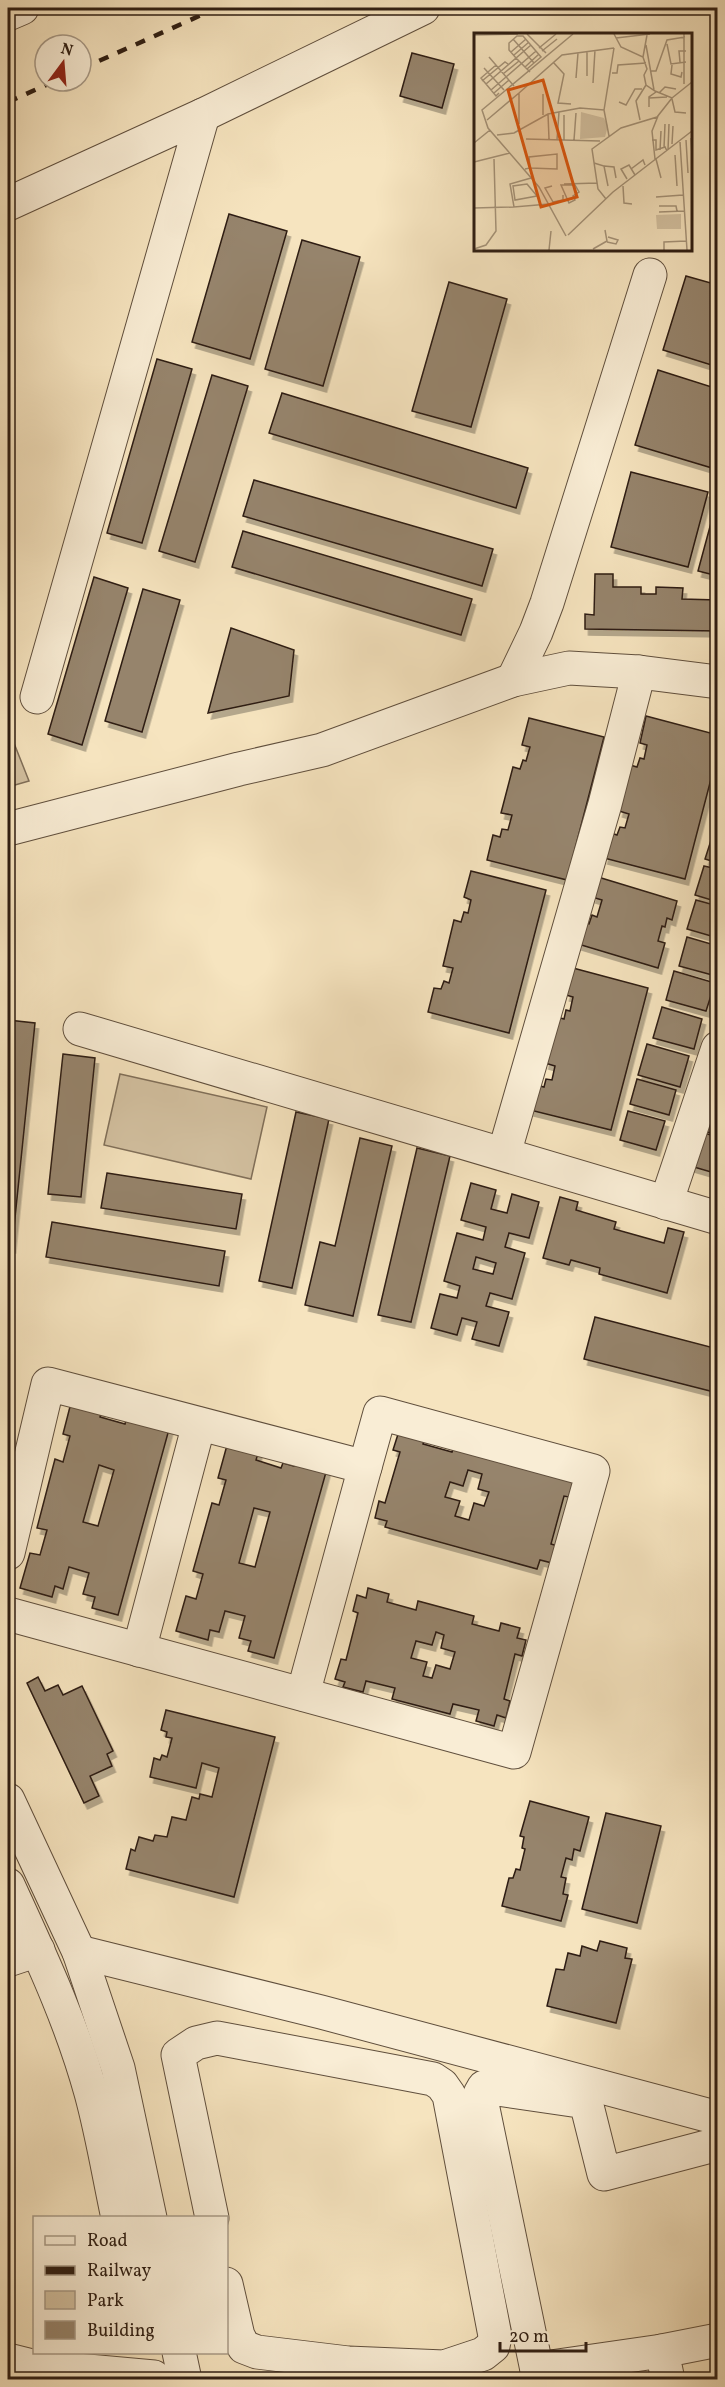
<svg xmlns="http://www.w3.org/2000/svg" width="725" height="2387" font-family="Vollkorn,serif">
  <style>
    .green { fill: #d4c2a2; stroke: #81705a; stroke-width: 1.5 }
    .building { fill: #96846c; stroke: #2e1d12; stroke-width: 1.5; fill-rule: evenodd; filter: url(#shadow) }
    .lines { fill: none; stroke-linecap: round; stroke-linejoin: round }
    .minor-casing { stroke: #604f3d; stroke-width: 35 }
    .minor { stroke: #f9edd5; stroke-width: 33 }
    .rail { stroke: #2e1d12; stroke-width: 4.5; stroke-dasharray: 10 10; stroke-linecap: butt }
    .inset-road { fill: none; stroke: #a6947a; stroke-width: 1.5 }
    .view { fill: #df560c; fill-opacity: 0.15; stroke: #df560c; stroke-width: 3 }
    .inset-edge { fill: none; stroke: #2e1d12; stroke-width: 3 }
  </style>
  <defs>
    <filter id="shadow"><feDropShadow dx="3.5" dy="6" stdDeviation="0" flood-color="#0004"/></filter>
  </defs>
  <rect width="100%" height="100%" fill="#f6e4bf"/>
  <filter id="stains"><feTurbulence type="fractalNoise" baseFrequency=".00333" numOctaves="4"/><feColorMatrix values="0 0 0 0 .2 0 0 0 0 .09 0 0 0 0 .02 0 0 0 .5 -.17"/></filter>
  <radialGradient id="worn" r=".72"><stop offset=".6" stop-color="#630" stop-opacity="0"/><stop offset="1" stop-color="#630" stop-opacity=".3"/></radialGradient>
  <g class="green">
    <path d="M8,728L29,781L8,787Z"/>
    <path d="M120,1074L267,1107L251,1179L104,1145Z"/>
  </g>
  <g class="building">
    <path d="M412,53L454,64L442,108L400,96Z"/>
    <path d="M229,214L287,231L250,359L192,342Z"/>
    <path d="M302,240L360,257L323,386L265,369Z"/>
    <path d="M686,276L718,285V367L663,350Z"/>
    <path d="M449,282L507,299L471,427L412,411Z"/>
    <path d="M157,359L192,369L142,543L107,533Z"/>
    <path d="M658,370L718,389V449L712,468L635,445Z"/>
    <path d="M212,375L248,386L195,562L159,551Z"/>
    <path d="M282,393L528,468L516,508L269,433Z"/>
    <path d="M631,472L708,492L688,567L611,547Z"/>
    <path d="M254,480L493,549L482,586L243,516Z"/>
    <path d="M718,497V576L698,571Z"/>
    <path d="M243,531L472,599L461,635L232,567Z"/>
    <path d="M595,574H613V587H641V594H656V587L683,588L682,599L718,600V631L585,629V614L594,615Z"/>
    <path d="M94,577L128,588L82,745L48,734Z"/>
    <path d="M143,589L180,600L142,732L105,721Z"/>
    <path d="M231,628L294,650L289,696L208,713Z"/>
    <path d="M646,716L718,735V752L685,879L604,858L611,833L617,835L620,827L625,828L629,814L619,811L630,765L637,767L640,758L644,759L647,745L640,743Z"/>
    <path d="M529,718L604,737L567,880L487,860L493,835L500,837L502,829L508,830L512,815L501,813L513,767L520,769L523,760L526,761L530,747L522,745Z"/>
    <path d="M714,831L718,832V863L705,859Z"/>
    <path d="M704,866L718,869V902L695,895Z"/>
    <path d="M471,871L546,890L509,1033L428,1012L434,988L441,989L444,981L449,983L453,968L443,966L454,920L461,922L464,912L468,913L471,900L464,897Z"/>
    <path d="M598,877L677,901L672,920L667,918L665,927L662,926L658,941L665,943L658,968L578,944L584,923L589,924L592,915L597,917L602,900L592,897Z"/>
    <path d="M696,900L718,906V938L687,929Z"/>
    <path d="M687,937L718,946L716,976L679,966Z"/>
    <path d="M573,968L648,988L611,1130L530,1110L536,1085L544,1087L546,1079L552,1080L555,1066L545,1063L557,1017L564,1019L566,1010L570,1011L573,997L566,995Z"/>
    <path d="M674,971L715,983L706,1011L666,1000Z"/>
    <path d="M662,1007L702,1019L694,1049L653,1038Z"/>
    <path d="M8,1020L35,1023L12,1247H8Z"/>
    <path d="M647,1044L689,1056L680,1087L638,1075Z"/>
    <path d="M63,1054L95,1058L81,1197L48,1194Z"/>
    <path d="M637,1079L676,1090L669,1115L630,1104Z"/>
    <path d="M718,1101V1135L697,1129Z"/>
    <path d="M628,1111L665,1121L656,1150L620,1140Z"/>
    <path d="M296,1112L329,1119L292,1288L259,1281Z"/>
    <path d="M697,1131L718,1137V1174L687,1165Z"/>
    <path d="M360,1138L392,1146L353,1316L305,1305L320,1242L335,1246Z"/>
    <path d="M417,1148L450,1156L411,1322L378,1315Z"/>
    <path d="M107,1173L242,1194L236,1229L101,1208Z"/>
    <path d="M471,1183L496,1190L491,1209L507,1213L512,1194L539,1202L529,1238L509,1233L505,1247L525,1253L512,1299L490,1293L486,1306L509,1312L499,1346L472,1339L477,1322L462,1318L457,1335L431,1328L440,1294L457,1298L460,1286L444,1281L457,1233L483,1240L486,1227L461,1220ZM476,1257L496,1263L493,1274L473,1269Z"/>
    <path d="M560,1197L578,1202L576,1210L616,1222L614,1229L664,1243L668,1228L684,1232L667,1293L599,1274L600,1268L571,1260L569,1265L543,1258Z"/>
    <path d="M52,1222L225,1251L219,1286L46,1257Z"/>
    <path d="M718,1273V1303L711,1301Z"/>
    <path d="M595,1317L718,1349V1393L584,1359Z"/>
    <path d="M73,1395L104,1403L100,1417L125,1424L126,1420L171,1422L118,1615L92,1608L95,1597L83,1594L89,1573L69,1567L63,1589L55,1586L52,1597L20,1588L30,1553L40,1555L47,1530L37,1528L55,1459L63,1462L70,1436L63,1434ZM99,1465L114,1470L98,1526L83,1522Z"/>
    <path d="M399,1431L427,1432L423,1444L452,1452L456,1440L578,1483L574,1498L564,1496L551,1544L561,1547L556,1564L540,1560L537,1569L385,1527L387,1521L375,1518L379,1501L385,1503L400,1452L393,1450ZM468,1470L482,1474L478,1489L489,1492L484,1506L474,1503L469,1520L455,1516L460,1501L445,1497L450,1482L463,1486Z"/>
    <path d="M229,1438L260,1447L256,1460L281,1468L283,1463L294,1466L297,1457L328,1465L274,1658L248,1651L251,1641L239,1638L245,1616L225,1611L219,1632L210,1630L208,1640L176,1631L186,1596L196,1599L203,1574L193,1571L212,1503L219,1505L226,1480L218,1478ZM254,1508L270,1512L255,1567L239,1563Z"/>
    <path d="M368,1588L389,1594L387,1602L416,1610L418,1601L474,1616L472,1624L499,1631L501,1623L520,1628L517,1638L526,1640L522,1656L515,1654L504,1699L510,1701L506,1718L497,1715L494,1726L476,1721L479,1710L453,1704L450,1714L392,1699L395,1688L366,1681L363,1692L343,1687L345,1682L335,1679L341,1659L346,1660L358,1613L353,1611L357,1595L366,1598ZM436,1632L444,1635L441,1648L455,1652L450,1669L436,1665L432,1678L423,1676L427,1662L411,1658L416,1641L432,1645Z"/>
    <path d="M38,1677L45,1691L58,1685L63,1695L82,1686L113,1751L107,1754L112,1766L90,1776L99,1796L84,1803L27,1683Z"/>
    <path d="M166,1710L275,1737L234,1897L126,1869L131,1849L135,1851L139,1837L153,1841L155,1835L167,1837L172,1817L186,1820L192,1797L199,1799L200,1794L212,1797L219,1768L202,1763L196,1788L150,1777L154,1758L160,1760L162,1755L167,1757L172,1738L166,1737L167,1732L161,1730Z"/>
    <path d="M530,1801L589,1817L580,1851L574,1849L572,1860L566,1858L561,1877L566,1878L563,1894L568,1895L561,1921L502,1906L509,1878H513L516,1869L520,1870L525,1849L522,1848L524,1837L520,1836Z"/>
    <path d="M606,1813L661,1826L637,1923L582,1909Z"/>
    <path d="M600,1941L627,1948L625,1958L632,1959L616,2023L547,2006L556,1969L564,1970L568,1953L580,1956L582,1946L597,1951Z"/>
  </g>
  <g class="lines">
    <g class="minor-casing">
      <g id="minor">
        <path d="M8,14L22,8"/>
        <path d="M203,115L423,8"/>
        <path d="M8,204L203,115L37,697"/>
        <path d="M513,680L536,632L547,603L650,275"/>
        <path d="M8,829L239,769L322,750L513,680L569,668L639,672L718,682"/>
        <path d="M80,1029L718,1218"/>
        <path d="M504,1154L605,804L639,672"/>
        <path d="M666,1203L718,1048"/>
        <path d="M8,1553L48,1384L365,1467L380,1413L593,1471L514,1752L8,1614"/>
        <path d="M139,1650L199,1424"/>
        <path d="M303,1694L365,1467"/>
        <path d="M8,1800L79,1952L118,2068L150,2218"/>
        <path d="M8,1885C39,1953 71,2020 91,2093C102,2133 109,2176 118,2218"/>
        <path d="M79,1952L321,2012L718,2118"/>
        <path d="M8,1960L38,1950"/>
        <path d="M212,2218L178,2055L196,2043L217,2038L433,2079L442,2085L449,2095L495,2336L493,2346L483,2354L444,2367L348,2363L257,2352L244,2347L238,2336L226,2284"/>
        <path d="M179,2352L185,2380"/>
        <path d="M8,2360L32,2366L154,2377"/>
        <path d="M537,2369L662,2351"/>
        <path d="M539,2380L480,2094L484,2087L586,2102L604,2174L718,2144"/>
        <path d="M668,2380L662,2351L718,2340"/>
      </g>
    </g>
    <use href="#minor" class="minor"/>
    <g class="rail">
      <path d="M81,69L217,8"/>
      <path d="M8,102L55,81"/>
    </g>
  </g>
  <g transform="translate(474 33)">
    <rect width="218" height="218" fill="#f6e4bf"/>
    <path d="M107,79L130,85L134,93L131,104L106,106ZM207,181V196H183L182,182Z" fill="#d4c2a2"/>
    <path class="inset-road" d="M53,1L72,20M140,1L147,14L169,24L173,36L170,42L172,52L181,58L198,65L218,49M0,2L44,1M142,5L176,1M39,6L60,30M193,11L197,31L212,29M172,12L180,57M65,15L82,1M68,18L83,6M37,19L52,6M40,22L55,9M15,24L40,53M169,24L173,2M79,29L90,41L84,70L97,71M206,29L205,18H212M22,32L7,45L22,63L25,60M198,32L197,41L207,44L208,39M51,34L65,21M10,35L30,57M53,36L67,24L49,3H43L35,10V17L42,25L56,39M177,38H182L193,7L211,4M138,40H143L144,32L172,30M29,41L45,28M113,43V18M32,44L62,18M102,45L104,20M8,48L31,29L34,31M119,50L121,17M12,51L57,12M210,51V1M17,57L32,44M20,60L35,47M45,60L88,22L140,15M185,60L191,54L202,56M175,65L193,64M198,66L201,79L212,80M145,69L152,72L161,56H168M175,74V64L182,59M130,77L135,103M74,81L75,106M69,82V61M13,87L45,60V91M166,87L162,68L172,52M23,102L40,100L74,81L106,75L130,77L140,15M217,105L218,123M52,106L126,108M83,107L85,79M90,107V82M100,107L102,80M178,107H182V117L191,114L193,118M212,107L214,140M206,109L213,217M0,110L16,97M198,111L199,93M190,115L191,91M186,117L187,98M194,117L195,91M201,122L203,153M181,126L178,98L184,83M182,126L187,145M0,129L36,120M120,130L130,133L134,153M130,133L140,134L142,145M51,136L56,135L55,124L83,121V136L56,135M157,136L169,127L171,132M57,145L36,151L40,174L75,171M153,146L147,136L155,132L161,142M53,151L63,163L41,167L39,153ZM90,151L123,150M87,152H101L105,159L99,163L101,167L95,170ZM78,153L71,155L79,169L89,167V162M149,153L150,170L158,171M182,164L209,162M132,166L124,156L118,116L147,95L183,84L198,65M185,173H202L203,178M0,175L40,174M185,179L210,178M94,202L139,159L218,98M92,203L65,154L14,95L8,77L99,1M133,209L142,211L144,207L134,204M0,216L12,212L22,198L20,126M119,216L133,208L131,197M75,217L77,198M190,217V209L212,208"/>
    <path class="view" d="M69,47L103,164L67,174L34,57Z"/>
    <rect width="218" height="218" class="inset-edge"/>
  </g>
  <rect width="725" height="2387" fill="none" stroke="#f6e4bf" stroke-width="30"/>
  <rect x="9" y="9" width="707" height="2369" fill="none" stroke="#2e1d12" stroke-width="3"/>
  <rect x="15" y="15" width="695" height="2357" fill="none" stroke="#2e1d12" stroke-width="1.5"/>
  <rect x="33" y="2216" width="195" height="138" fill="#f9edd5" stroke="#a89a87" stroke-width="1.5"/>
  <rect x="45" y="2236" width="30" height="9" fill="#f9edd5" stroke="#a89a87" stroke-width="1.5"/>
  <text x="87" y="2246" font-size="18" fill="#2e1d12">Road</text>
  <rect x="45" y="2266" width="30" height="9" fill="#2e1d12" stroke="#a89a87" stroke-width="1.5"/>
  <text x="87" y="2276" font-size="18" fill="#2e1d12">Railway</text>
  <rect x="45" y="2291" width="30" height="18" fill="#d4c2a2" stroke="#a89a87" stroke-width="1.5"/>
  <text x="87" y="2306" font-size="18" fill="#2e1d12">Park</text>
  <rect x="45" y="2321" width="30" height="18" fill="#96846c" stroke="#a89a87" stroke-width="1.5"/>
  <text x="87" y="2336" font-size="18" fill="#2e1d12">Building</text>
  <g transform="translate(63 63) rotate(16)"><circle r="28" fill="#f9edd5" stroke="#a89a87" stroke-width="1.5"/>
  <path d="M0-4.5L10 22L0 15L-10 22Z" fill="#8f2418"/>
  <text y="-9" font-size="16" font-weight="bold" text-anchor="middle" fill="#2e1d12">N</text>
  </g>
  <path d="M500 2342v9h86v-9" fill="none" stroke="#2e1d12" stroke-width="3"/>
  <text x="509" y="2342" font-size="18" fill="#2e1d12" stroke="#f9edd5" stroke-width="4.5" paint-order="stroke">20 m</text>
  <rect width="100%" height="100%" filter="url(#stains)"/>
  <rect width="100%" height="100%" fill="url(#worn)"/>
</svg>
